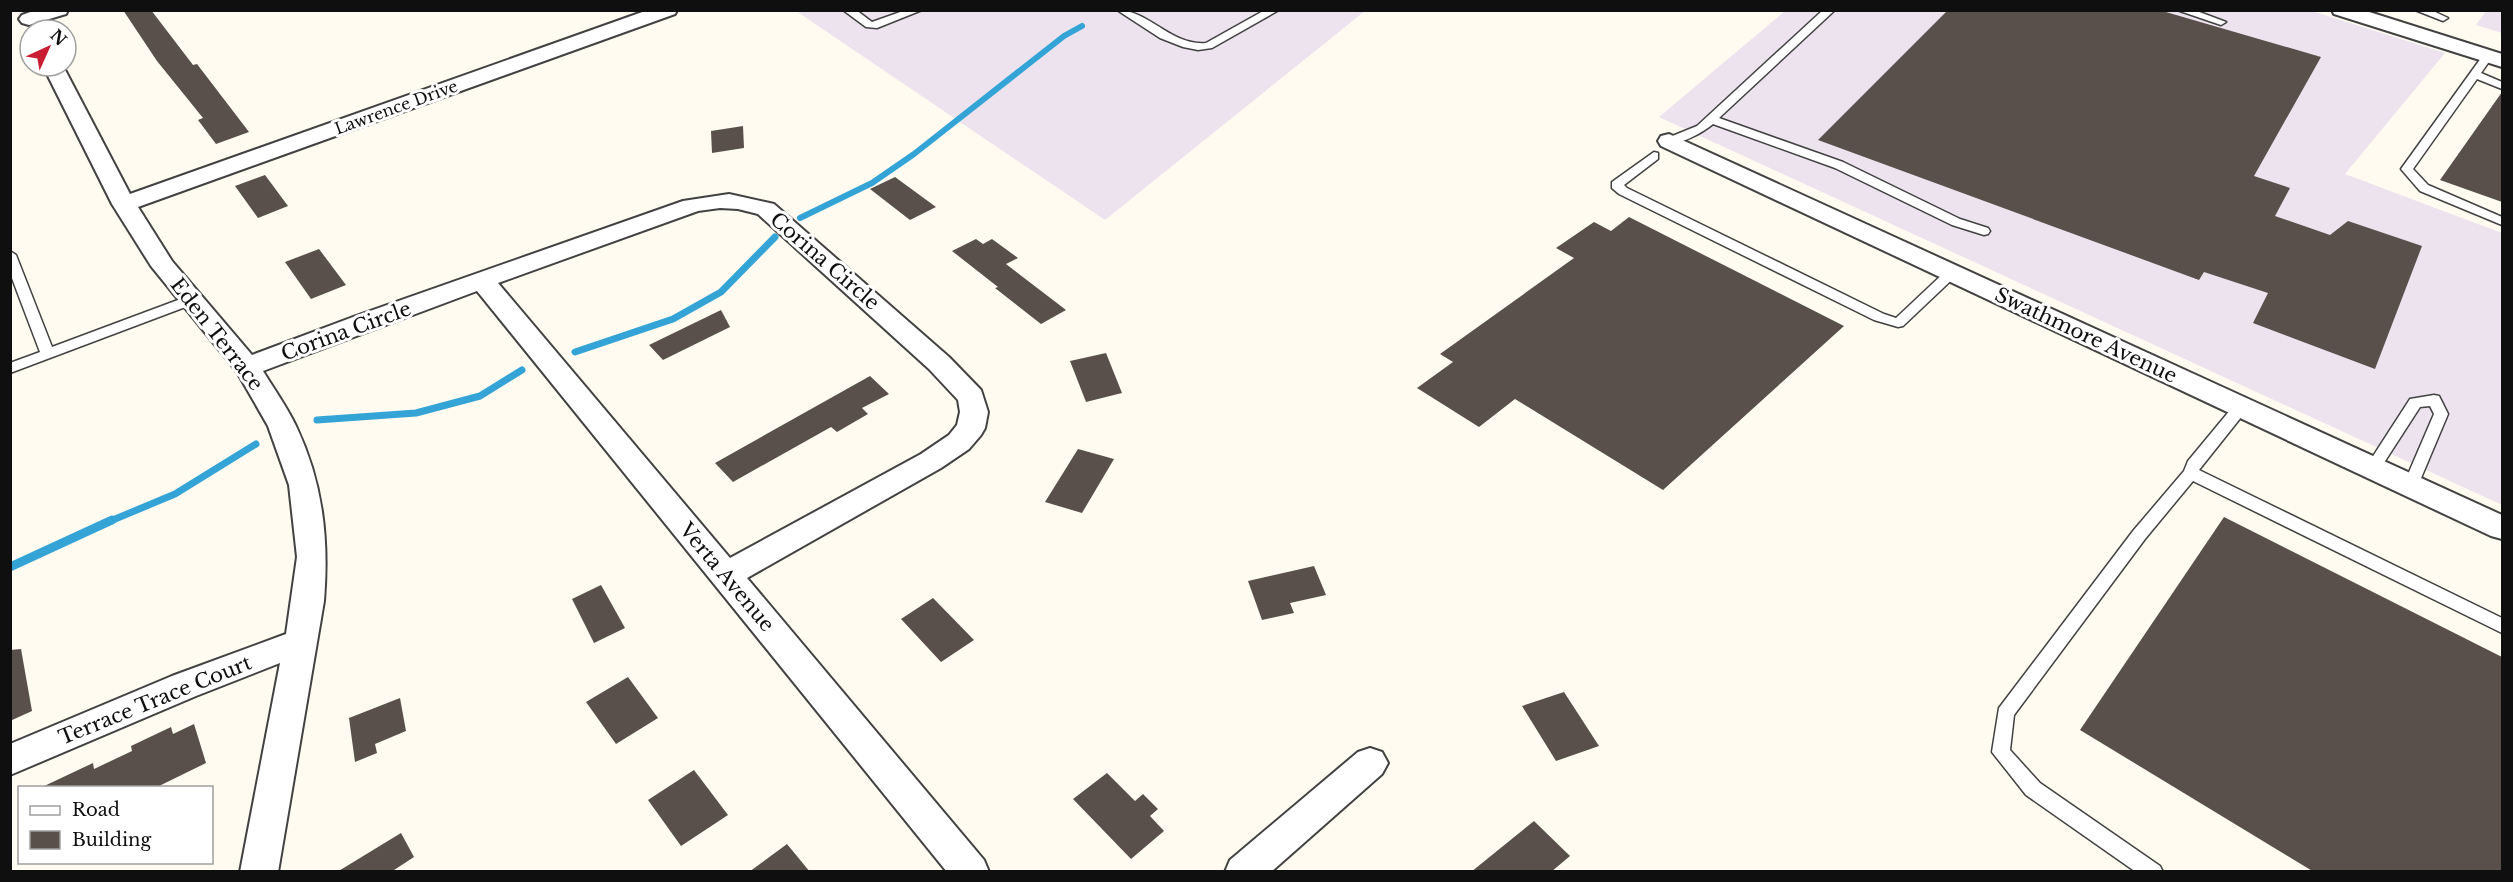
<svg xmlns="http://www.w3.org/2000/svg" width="2513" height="882" font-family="'Libre Baskerville',serif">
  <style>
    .industrial { fill: #ece3ee }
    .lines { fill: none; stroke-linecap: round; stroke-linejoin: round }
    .stream-far2 { stroke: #34a4d6; stroke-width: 6 }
    .stream-far1 { stroke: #34a4d6; stroke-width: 7 }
    .stream { stroke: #34a4d6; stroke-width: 9 }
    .building { fill: #594f4b }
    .service-casing { stroke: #424242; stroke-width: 3 }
    .minor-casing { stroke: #424242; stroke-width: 4 }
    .service { fill: #fff; fill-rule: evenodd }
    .minor { fill: #fff; fill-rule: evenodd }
    .labels { text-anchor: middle; stroke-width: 6; stroke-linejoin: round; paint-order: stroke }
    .far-street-label { font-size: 16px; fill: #0f0f0f; stroke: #fff }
    .street-label { font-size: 20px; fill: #0f0f0f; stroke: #fff }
  </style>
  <rect width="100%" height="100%" fill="#fffbf1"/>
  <g class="industrial">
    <path d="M796,11H1365L1105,220Z"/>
    <path d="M1785,11H2312L2445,53L2345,174L2502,233V505L1659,117Z"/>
    <path d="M2486,11H2502V33L2476,25Z"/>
  </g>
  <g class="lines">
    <path class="stream-far2" d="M800,218L872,183L914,154L1064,36L1082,26"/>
    <g class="stream-far1">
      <path d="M575,352L673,319L721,292L775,237"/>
      <path d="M317,420L416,413L480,396L522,370"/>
      <path d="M108,522L175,494L256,444"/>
    </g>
    <path class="stream" d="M10,567L112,520"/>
  </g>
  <g class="building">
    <path d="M123,10H151L193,65L197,64L249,132L216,144L198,120L203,118L157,61Z"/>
    <path d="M1948,10H2159L2321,57L2254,176L2290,188L2275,216L2330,235L2348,221L2422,246L2375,369L2253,323L2268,293L2204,272L2199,280L1818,140Z"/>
    <path d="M2502,92V202L2440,180Z"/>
    <path d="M743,126L744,148L712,153L711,131Z"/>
    <path d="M265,175L288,206L258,218L235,186Z"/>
    <path d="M895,177L936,207L910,220L870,189Z"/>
    <path d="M1629,217L1844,326L1663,490L1515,399L1479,427L1417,388L1453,362L1440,354L1574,258L1556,248L1594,222L1611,231Z"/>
    <path d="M976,239L983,244L992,239L1018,258L1006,264L1066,310L1041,324L995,288L998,287L952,251Z"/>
    <path d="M319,249L346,285L311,299L285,262Z"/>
    <path d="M721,310L730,327L663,360L649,345Z"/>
    <path d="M1106,353L1122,393L1086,402L1070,361Z"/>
    <path d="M870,376L889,394L862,408L868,414L837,432L831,427L733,482L715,463Z"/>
    <path d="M1078,449L1114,459L1082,513L1045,502Z"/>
    <path d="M2224,517L2502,657V872H2314L2080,730Z"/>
    <path d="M1314,566L1326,595L1290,603L1294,613L1262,620L1248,581Z"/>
    <path d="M601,585L625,628L594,643L572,599Z"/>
    <path d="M933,598L974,640L941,662L901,619Z"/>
    <path d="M21,649L32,711L10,721V650Z"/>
    <path d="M628,677L658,718L616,744L586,702Z"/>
    <path d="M1564,692L1599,746L1556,761L1522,706Z"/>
    <path d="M400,698L406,731L375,744L377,753L355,762L349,718Z"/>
    <path d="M194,724L206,763L155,788H40L93,763L94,769L132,751L131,746L171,727L173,734Z"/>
    <path d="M694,770L728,815L681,846L648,800Z"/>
    <path d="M1107,773L1135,801L1143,794L1158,809L1150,816L1164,831L1131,859L1073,799Z"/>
    <path d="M1534,821L1570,856L1551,872H1471Z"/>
    <path d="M401,833L414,857L391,872H337Z"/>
    <path d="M787,844L810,872H749Z"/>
  </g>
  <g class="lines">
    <g class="service-casing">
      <g id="service">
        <path d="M843,10H856L872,22L906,10H922L877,28L866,27Z"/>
        <path d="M1117,10C1149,10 1171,46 1206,43L1265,10H1279L1212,48L1198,50L1183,47L1160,38Z"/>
        <path d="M1823,10H1835L1719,118L1843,162L1960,219L1988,228L1990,231L1988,234L1984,235L1952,225L1835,168L1713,124C1702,133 1679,146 1665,143V139L1697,126Z"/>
        <path d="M2177,10H2194L2226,22L2221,25Z"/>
        <path d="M2415,10H2431L2448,18L2443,21Z"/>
        <path d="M2488,53L2493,56L2481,73L2502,82V89L2477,79L2413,169L2428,185L2502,217V225L2420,191L2401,169L2484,54Z"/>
        <path d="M1654,152L1658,153V159L1624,185L1627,188L1884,314L1896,318L1947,270H1957L1959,273L1903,326L1898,327L1874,320L1619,194L1612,188V182Z"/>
        <path d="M10,251L16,255L52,347L186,297L191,296L198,300L196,303L10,373V363L40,352L10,273Z"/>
        <path d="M2434,395L2439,396L2448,414L2416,490H2406L2403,486L2434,414L2430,406L2420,407L2378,472H2368L2365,468L2368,464L2410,399Z"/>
        <path d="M2241,402L2246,403L2248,407L2246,411L2199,470L2502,618V633L2193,481L2145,539L2014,715L2010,750L2040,783L2160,866L2163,872H2136L2026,795L1992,752L1999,708L2133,531L2184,471L2188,461L2236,403Z"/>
      </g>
    </g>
    <g class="minor-casing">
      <g id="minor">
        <path d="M36,10H68L66,14L29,25L22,23L19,19L22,15Z"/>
        <path d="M648,10H677L675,14L138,207L172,261L252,355L353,317L683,201L729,194L774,204L949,357L981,390L988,412L985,428L981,435L969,449L941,468L747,578L984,860L989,872H947L477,291L263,371C274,389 287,407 296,426C323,483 329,539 324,601L278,872H240L280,663L196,696L10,775V744L172,676L286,634L297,557L289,485L268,426L237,372L151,266L112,204L43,66H63L130,194ZM720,208L738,209L758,214L929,369L958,400L960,412L957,425L949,435L921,454L730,558L498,283L698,211Z"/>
        <path d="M2332,10H2363L2502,54V67L2334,14Z"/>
        <path d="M1669,134L2502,515V539L2491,536L1661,146L1658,141L1661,136Z"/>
        <path d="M1370,748L1382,752L1388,763L1382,774L1271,872H1225L1230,860L1358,752Z"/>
      </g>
    </g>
    <use href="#service" class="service"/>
    <use href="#minor" class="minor"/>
  </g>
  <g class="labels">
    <g class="far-street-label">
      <text transform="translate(396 107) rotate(-20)" y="6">Lawrence Drive</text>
    </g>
    <g class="street-label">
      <text transform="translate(825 261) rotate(41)" y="7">Corina Circle</text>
      <text transform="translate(346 331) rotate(-20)" y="7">Corina Circle</text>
      <text transform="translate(217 334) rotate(52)" y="7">Eden Terrace</text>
      <text transform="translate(2086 335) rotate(25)" y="7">Swathmore Avenue</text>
      <text transform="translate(727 577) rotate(50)" y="7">Verta Avenue</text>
      <text transform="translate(155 700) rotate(-22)" y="7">Terrace Trace Court</text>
    </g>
  </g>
  <rect width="2513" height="882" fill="none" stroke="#0f0f0f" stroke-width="24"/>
  <rect x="18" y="786" width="195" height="78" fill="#ffffff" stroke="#9f9f9f" stroke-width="1.5"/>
  <rect x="30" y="806" width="30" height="9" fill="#ffffff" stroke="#9f9f9f" stroke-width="1.5"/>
  <text x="72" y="816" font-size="18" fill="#0f0f0f">Road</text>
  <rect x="30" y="831" width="30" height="18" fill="#594f4b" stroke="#9f9f9f" stroke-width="1.5"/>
  <text x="72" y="846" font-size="18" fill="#0f0f0f">Building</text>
  <g transform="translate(48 48) rotate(45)"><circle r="28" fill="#ffffff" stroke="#9f9f9f" stroke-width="1.5"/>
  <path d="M0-4.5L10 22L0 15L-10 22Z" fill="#c91d34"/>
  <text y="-9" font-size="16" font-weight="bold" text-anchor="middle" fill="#0f0f0f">N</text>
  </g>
</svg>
